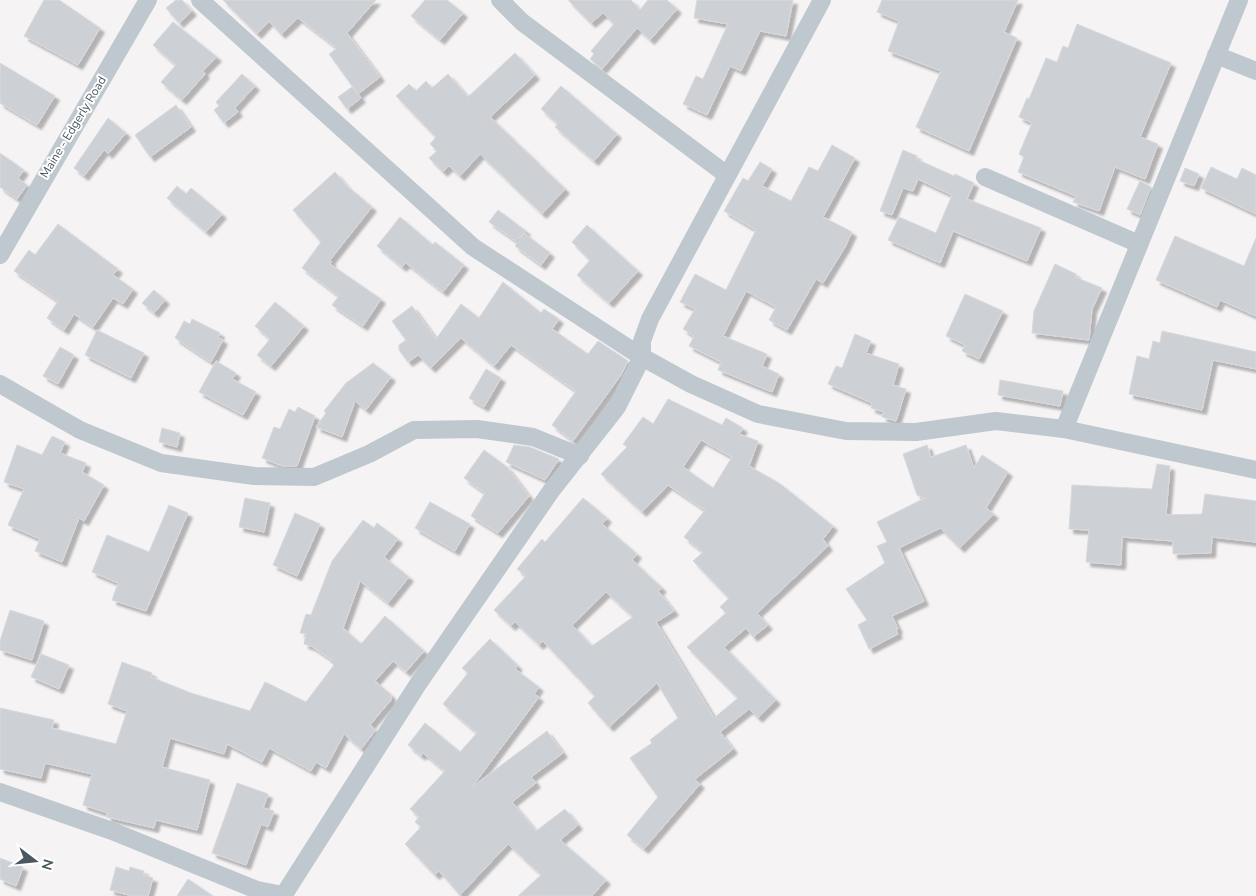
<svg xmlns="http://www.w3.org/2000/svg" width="1256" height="896" font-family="'Nunito Sans',sans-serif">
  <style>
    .building { fill: #cdd0d5; stroke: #d7d9de; fill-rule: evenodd; filter: url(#shadow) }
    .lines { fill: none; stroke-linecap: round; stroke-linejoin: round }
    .minor { stroke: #bfc8ce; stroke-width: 18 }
    .labels { text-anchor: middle; stroke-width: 4; stroke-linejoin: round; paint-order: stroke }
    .street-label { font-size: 12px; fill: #4b5760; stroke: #fff }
  </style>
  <defs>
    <filter id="shadow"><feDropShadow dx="4.5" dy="4.5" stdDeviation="1" flood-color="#0004"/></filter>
  </defs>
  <rect width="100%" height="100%" fill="#f5f3f3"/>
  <g class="building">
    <path d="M44,0H59L100,28L78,65L24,36Z"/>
    <path d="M176,0H182L192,11L179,23L166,8Z"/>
    <path d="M223,0H376L347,33L380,77L358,94L329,54L337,48L298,18L281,34L269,21L257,34Z"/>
    <path d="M425,0H447L463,13L440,40L411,16Z"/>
    <path d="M568,0H631L640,10L648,0H667L677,9L650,40L637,28L602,69L590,59L594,54L591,51L614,24L603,13L591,23Z"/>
    <path d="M697,0H793L786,36L760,31L741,71L730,66L707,115L683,104L696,76L703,79L728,24L694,18Z"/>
    <path d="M882,0H1018L1004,32L1017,38L969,151L916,127L941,71L888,51L899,21L877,12Z"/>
    <path d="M173,22L217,57L203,71L205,74L182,100L161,82L176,65L153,45Z"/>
    <path d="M1077,24L1171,63L1140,137L1158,144L1145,179L1115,167L1099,211L1073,202L1076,196L1018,172L1024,157L1019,154L1032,123L1019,117L1027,98L1029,99L1046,58L1057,62L1063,46L1068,48Z"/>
    <path d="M515,53L535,75L490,117L565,189L542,214L480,154L460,176L449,166L443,172L429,158L437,151L430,144L436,137L396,96L409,84L416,91L426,81L432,88L448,74L468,97Z"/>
    <path d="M0,63L55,96L37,125L0,103Z"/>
    <path d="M242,74L255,86L235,108L238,112L224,123L214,110L219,106L216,102Z"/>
    <path d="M561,86L617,134L594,161L555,127L558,124L541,109Z"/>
    <path d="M352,87L361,98L347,109L338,97Z"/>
    <path d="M176,105L191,127L150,157L135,135Z"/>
    <path d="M108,118L126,133L108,154L104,150L84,176L74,168Z"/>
    <path d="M832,145L855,158L823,217L852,232L845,247L823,283L816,279L787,330L769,320L776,307L746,291L723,336L767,354L762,366L779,374L772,392L718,370L721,362L689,346L694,336L683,329L695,309L680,302L695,274L726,290L756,230L724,211L743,178L748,181L760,162L772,169L762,186L791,201L809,167L818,171Z"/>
    <path d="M903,150L917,156L916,159L954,176L955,174L974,183L967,199L1041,228L1027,261L953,231L940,263L888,240L899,217L936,233L952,195L918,179L913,191L903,188L892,215L880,211Z"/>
    <path d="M0,153L24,170L18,178L27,185L17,199L0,187Z"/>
    <path d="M1211,167L1237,179L1242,168L1256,175V214L1201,188Z"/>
    <path d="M1185,168L1199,174L1194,186L1180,181Z"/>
    <path d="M335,172L347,186L372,207L330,260L332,262L330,264L381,299L363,326L332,305L339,296L302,268L321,242L293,210Z"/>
    <path d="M1140,181L1151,187L1140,215L1127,209Z"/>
    <path d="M177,186L186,194L191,188L222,214L206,232L167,198Z"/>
    <path d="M498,210L526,231L516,241L489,222Z"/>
    <path d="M400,217L433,245L435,242L464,265L443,292L406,263L402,267L377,246Z"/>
    <path d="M58,224L118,269L113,275L133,289L123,304L113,298L93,327L74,314L64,330L47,318L58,301L14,271L29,250L35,255Z"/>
    <path d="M587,225L638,271L609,303L577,275L590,260L572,242Z"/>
    <path d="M524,233L550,253L541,265L515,246Z"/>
    <path d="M1175,236L1244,266L1256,238V316L1220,300L1217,307L1156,280Z"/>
    <path d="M1055,264L1076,274L1075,277L1102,288L1092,309L1089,340L1032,333L1034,311Z"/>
    <path d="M503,282L541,313L544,309L559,319L552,329L588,354L598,341L628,361L621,375L573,441L552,425L576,391L511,345L494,366L461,338L431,368L418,355L408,362L399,350V345L406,340L392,321L412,306L436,339L461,304L479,318Z"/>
    <path d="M154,290L165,300L154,313L142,303Z"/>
    <path d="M965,294L1003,311L979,359L962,351L965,345L946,336Z"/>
    <path d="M275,302L304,326L271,366L257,355L270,339L255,326Z"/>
    <path d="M192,319L220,333L218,337L223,340L211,362L175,338L184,321L190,324Z"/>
    <path d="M97,330L144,353L131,378L85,355Z"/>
    <path d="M1162,331L1256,352V369L1213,360L1202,410L1129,394L1137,356L1149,359L1153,341L1160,343Z"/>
    <path d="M855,334L871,341L866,353L899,364L893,385L906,389L896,421L882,417L884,412L871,408L872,403L828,384L836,366L842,368Z"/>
    <path d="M60,347L74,355L58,384L43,376Z"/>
    <path d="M216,361L236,373L232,379L256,392L243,415L199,392Z"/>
    <path d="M373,363L391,377L366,410L355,401L342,437L316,427L326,413L324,411L346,383Z"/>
    <path d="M486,369L501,378L484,407L469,398Z"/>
    <path d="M1000,380L1063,391L1060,406L998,395Z"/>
    <path d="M668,399L722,425L726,418L743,428L739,434L758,441L749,466L779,483L833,526L823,539L828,546L757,613L768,625L753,637L746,628L724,647L776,700L758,718L749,709L720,732L733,749L695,779L700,784L644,849L627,835L658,797L630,758L652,743L650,740L678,718L657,683L609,727L588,703L595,696L543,641L539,645L515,622L511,626L494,610L526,576L517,569L542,539L545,542L583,498L607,518L602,524L637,554L632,560L662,588L658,591L674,611L656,622L714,718L738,698L687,647L726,613L720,607L729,598L693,561L703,552L684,537L705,510L668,485L642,512L601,474L627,447L623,444L643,417L653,424ZM701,440L732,457L713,488L683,467ZM606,592L633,617L592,646L572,625Z"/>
    <path d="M298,407L315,416L297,466H282L262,458L274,427L280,429L289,409L295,412Z"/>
    <path d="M162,428L180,433L177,447L159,442Z"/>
    <path d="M52,436L65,442L60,453L86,463L82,472L104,485L84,521L79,518L62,562L35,551L40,539L8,525L24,489L4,482L17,445L42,455Z"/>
    <path d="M514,445L530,447L559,459L545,480L506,462Z"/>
    <path d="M927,445L931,457L966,445L974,468L982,455L1008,472L986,508L994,514L960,548L940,528L899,548L924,601L892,616L898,629L896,630L898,634L869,649L858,625L867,620L846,589L885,563L877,546L887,542L877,522L925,498L917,495L903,454Z"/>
    <path d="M484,450L507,467L529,496L498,533L471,516L485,493L464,478Z"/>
    <path d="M1157,464L1170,466L1166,515L1202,514L1205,494L1256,501V542L1212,537L1211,553L1173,554V541L1122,537L1121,565L1086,562L1089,530L1069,529L1072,485L1152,489Z"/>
    <path d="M245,498L270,503L264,532L239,527Z"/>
    <path d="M430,502L470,524L455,551L415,528Z"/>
    <path d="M169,505L188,513L146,611L112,600L118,583L92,572L107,535L149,552Z"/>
    <path d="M295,513L320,524L297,576L273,565Z"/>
    <path d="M363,520L374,528L377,523L398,539L384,557L409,577L388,603L360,581L343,628L361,644L385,616L424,651L406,672L393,661L375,681L391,695V700L370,725L376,730L361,749L344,734L326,768L316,762L311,771L269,748L262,762L227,744L224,754L170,738L162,767L210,780L197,830L156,820L154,828L107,817V813L83,805L92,774L45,763L41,778L0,769V708L54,720L52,728L116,744L127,711L108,704L122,662L152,673L151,677L191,693L250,711L265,682L306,702L334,665L330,662L332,660L311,646L304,644L306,634L300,633L306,614L311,615L332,561Z"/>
    <path d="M10,610L44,621L32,660L0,650V641Z"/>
    <path d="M490,639L518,666L515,669L539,687L534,694L539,697L472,787L547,731L563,753L531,777L536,783L512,802L536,831L565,809L578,825L560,840L606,880L592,896H518L541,875L508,844L460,895L439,871L435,875L405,844L421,827L415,822L419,817L410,809L445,771L423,753L421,756L408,745L425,723L460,752L477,733L443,704L468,673L462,668Z"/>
    <path d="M41,654L69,665L59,689L31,677Z"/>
    <path d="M237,783L268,794L263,808L274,811L268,827L261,824L246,865L212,853Z"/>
    <path d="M0,858L23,867L16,886L0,879Z"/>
    <path d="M116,867L129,871L130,867L144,871L143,875L153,878L148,896H132L110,890Z"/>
    <path d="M188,879L213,896H177Z"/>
  </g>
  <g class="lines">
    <g class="minor">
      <path d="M200,0L473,247L642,357L691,384L758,414L846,431L916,432L996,421L1064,429L1256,470"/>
      <path d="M500,0L522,22L727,175"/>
      <path d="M1216,55L1256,71"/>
      <path d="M985,177L1139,244"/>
      <path d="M0,255L148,0"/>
      <path d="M0,384L80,430L161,463L254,476L314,477L369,454L414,430L477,429L533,437L580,456"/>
      <path d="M1064,429L1239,0"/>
      <path d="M0,792L112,831L257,890L283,895"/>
      <path d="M283,896L418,684L551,491L617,407L642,357V341L650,319L822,0"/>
    </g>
  </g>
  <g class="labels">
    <g class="street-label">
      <text transform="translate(73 127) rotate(-59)" y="4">Maine - Edgerly Road</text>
    </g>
  </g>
  <g transform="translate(35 861) rotate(106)" stroke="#ffffff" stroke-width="4" paint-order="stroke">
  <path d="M0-4L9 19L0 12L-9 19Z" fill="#4b5760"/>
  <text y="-8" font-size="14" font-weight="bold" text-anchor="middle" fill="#4b5760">N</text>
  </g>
</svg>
